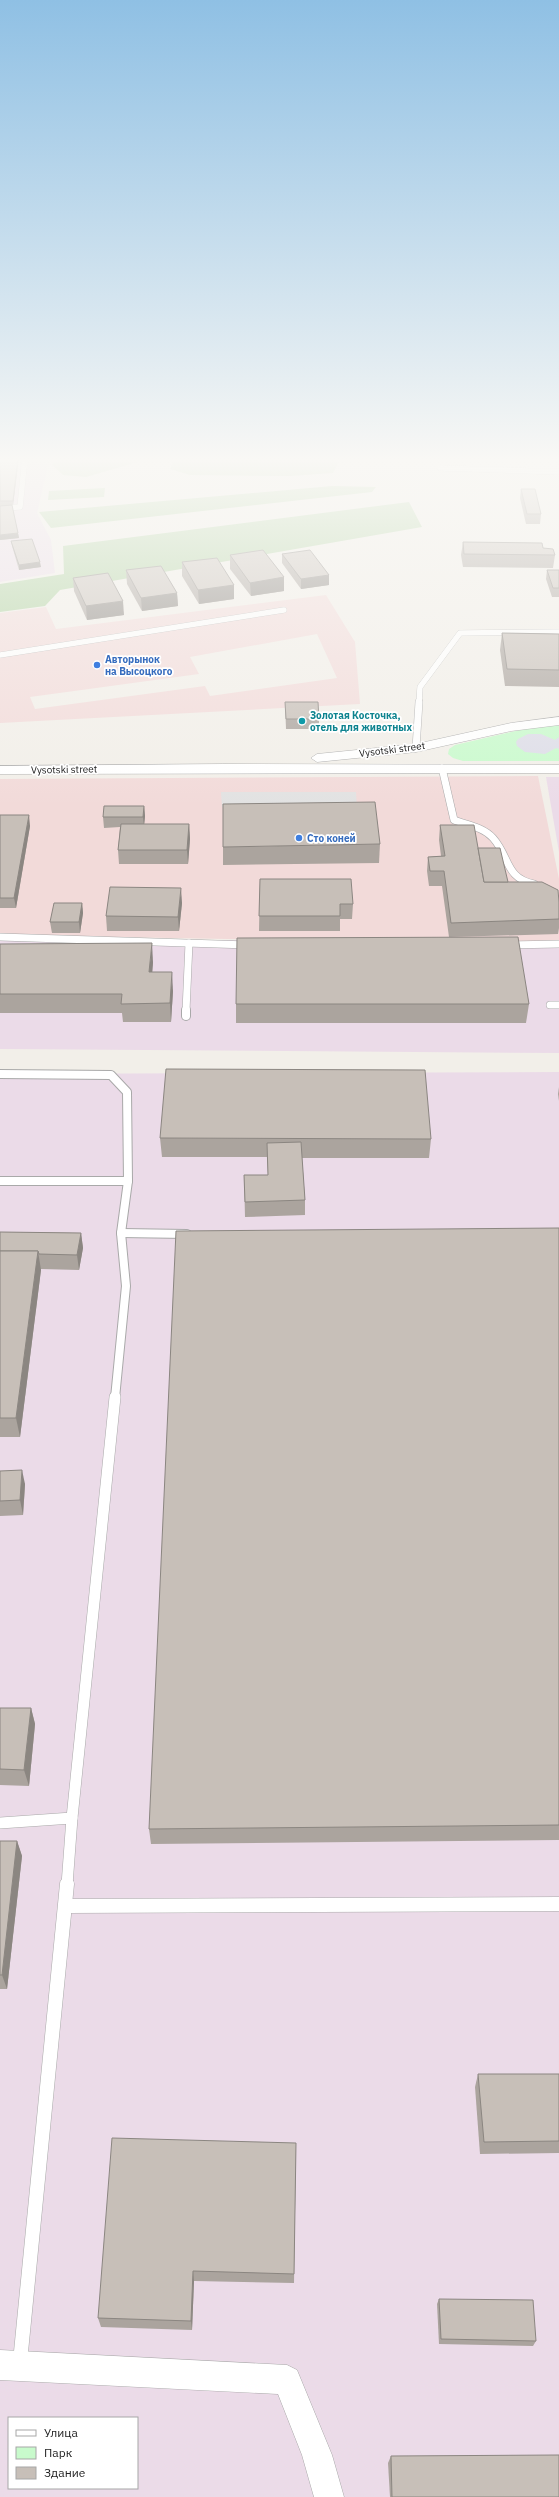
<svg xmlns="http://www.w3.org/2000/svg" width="559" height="2497" font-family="'IBM Plex Sans',sans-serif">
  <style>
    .commercial { fill: #f2dad9; fill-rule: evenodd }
    .industrial { fill: #ebdbe8; fill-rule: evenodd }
    .forest { fill: #add19e }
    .park { fill: #c8facc }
    .parking { fill: #e2e2e2 }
    .plaza { fill: #dddde8 }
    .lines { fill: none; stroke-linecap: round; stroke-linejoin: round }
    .service-far4-casing { stroke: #a9a9a9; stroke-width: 6 }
    .service-far3-casing { stroke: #a9a9a9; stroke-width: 8 }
    .service-far2-casing { stroke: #a9a9a9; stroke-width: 10 }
    .service-far1-casing { stroke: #a9a9a9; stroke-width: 12 }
    .service-casing { stroke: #a9a9a9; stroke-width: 15 }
    .minor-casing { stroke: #a9a9a9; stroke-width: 1 }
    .service-far4 { stroke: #fff; stroke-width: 5.5 }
    .service-far3 { stroke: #fff; stroke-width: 7 }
    .service-far2 { stroke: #fff; stroke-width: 8 }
    .service-far1 { stroke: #fff; stroke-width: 11 }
    .service { stroke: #fff; stroke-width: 14 }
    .minor { fill: #fff; fill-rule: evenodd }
    .wall { fill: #aba49e }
    .shaded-wall { fill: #8b8681 }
    .building { fill: #c7bfb8; stroke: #8b8681 }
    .shop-dot { fill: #3f7fe0; stroke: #fff; stroke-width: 1.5 }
    .culture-dot { fill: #0f9aa8; stroke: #fff; stroke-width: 1.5 }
    .labels { text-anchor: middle; stroke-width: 3.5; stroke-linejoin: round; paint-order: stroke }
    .far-shop-label { font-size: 10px; font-weight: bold; fill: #366cbe; stroke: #fff; text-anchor: start }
    .far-culture-label { font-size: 10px; font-weight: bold; fill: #0d838f; stroke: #fff; text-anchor: start }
    .far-street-label { font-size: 10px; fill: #222; stroke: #fff }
  </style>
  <rect width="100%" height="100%" fill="#f2efe9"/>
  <g class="commercial">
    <path d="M326,595L355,642L360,704L0,723V613L46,607L56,629ZM317,634L337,678L210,696L205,686L35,709L30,697L199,674L190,657Z"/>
    <path d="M538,776L559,879V945L0,935V779Z"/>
  </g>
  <g class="industrial">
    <path d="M0,457H50L37,513L51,540L55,573L0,582Z"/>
    <path d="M546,777H559V852Z"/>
    <path d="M0,939L559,942V1053L0,1049Z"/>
    <path d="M559,1072V2497H0V1074ZM9,2418H137V2488H9Z"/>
  </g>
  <g class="forest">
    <path d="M59,457H155L86,477L63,475L52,465Z"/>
    <path d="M189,457H331L339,462L333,473L290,476L190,475L170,469L173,462Z"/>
    <path d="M332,486L376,487L372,492L51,528L39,512Z"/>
    <path d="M105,488L104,497L48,500L49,491Z"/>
    <path d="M409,502L422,527L60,590L45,606L0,612V584L64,574L63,546Z"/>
  </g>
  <path class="park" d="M559,725V761H463L453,758L448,754L449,749L455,745L529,728Z"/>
  <path class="parking" d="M221,792H356L357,808L222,807Z"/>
  <path class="plaza" d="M528,734H541L555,740L559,737V749L556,748L545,754L525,752L517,746L516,742L518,739Z"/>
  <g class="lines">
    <g class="service-far4-casing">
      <g id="service-far4">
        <path d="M440,468L559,472"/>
        <path d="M0,508L20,507L25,457"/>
        <path d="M0,655L284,610"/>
        <path d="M419,703L420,687L460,633L559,632"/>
      </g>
    </g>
    <g class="service-far3-casing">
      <g id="service-far3">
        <path d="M416,748L419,702"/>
        <path d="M442,768L454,820C467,825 483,827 493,838C510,857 505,878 534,884"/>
        <path d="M0,937L248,945"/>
        <path d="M507,945L559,944"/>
        <path d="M550,1005H559"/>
        <path d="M186,1011L189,943"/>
      </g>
    </g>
    <g class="service-far2-casing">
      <g id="service-far2">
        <path d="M186,1016V1010"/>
        <path d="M0,1074L111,1075L127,1092L128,1181L121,1233L126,1286L115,1398"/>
        <path d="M0,1181H128"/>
        <path d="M121,1233L187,1234"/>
      </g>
    </g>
    <g class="service-far1-casing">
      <g id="service-far1">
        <path d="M0,1823L72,1818"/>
        <path d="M67,1885L72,1818L115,1397"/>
      </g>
    </g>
    <g class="service-casing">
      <g id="service">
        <path d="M66,1906L559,1904"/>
        <path d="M20,2362L67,1884"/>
      </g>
    </g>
    <g class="minor-casing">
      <g id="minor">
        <path d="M559,717V725L511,731L416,752L317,762L311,758L317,754L416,744L511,723Z"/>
        <path d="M223,764L559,765V773L0,774V766Z"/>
        <path d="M0,2350L287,2365L297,2370L332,2455L344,2497H314L302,2455L278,2394L0,2380Z"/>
      </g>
    </g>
    <use href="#service-far4" class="service-far4"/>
    <use href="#service-far3" class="service-far3"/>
    <use href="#service-far2" class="service-far2"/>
    <use href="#service-far1" class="service-far1"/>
    <use href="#service" class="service"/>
    <use href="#minor" class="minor"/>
  </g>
  <g class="wall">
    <path d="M0,457H19L13,505H12L19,538L0,540Z"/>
    <path d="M521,489L541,514L540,524H526L520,498Z"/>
    <path d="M11,541L41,567L19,570L12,546Z"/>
    <path d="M463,542L543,548L555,555L553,568L463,567L461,555Z"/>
    <path d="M282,554L329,575V585L301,589L282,563Z"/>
    <path d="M230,555L284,577V591L251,596L230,569Z"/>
    <path d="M182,562L234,585V599L199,604L182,576Z"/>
    <path d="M126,570L177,593L178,606L142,611L127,584Z"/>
    <path d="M547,570H559V597H552L546,579Z"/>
    <path d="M73,578L124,615L87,620L74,591Z"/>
    <path d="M502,633L559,634V687L505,686L500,650Z"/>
    <path d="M285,702L319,719V729H286Z"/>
    <path d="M144,806L145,816L144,824H189L190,839L188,864H119L118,850L120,827L104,828L103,817Z"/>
    <path d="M0,815L30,826L16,908H0Z"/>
    <path d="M440,825L478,848L508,882L559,902V928L558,934L449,937L442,886H429L427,871L428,857L441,856L439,840Z"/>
    <path d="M380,844L379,863L223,865V847Z"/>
    <path d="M260,879L353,904L352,919H340V931H259Z"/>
    <path d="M82,903L83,913L80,933H52L50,922Z"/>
    <path d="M182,903L179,931H107L106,916Z"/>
    <path d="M0,944L153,962L152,972L173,991L171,1022H123L122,1013H0Z"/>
    <path d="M236,1004H529L526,1023H236Z"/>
    <path d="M559,1087V1101L558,1094Z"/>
    <path d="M160,1138L431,1139L429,1158H302L305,1200V1215L245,1217L244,1175H268L267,1157H162Z"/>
    <path d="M559,1228V1840L151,1844L149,1829Z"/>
    <path d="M0,1232L81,1233L83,1248L79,1270L41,1269L20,1437H0Z"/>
    <path d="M0,1471L25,1484L23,1515L0,1516Z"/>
    <path d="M0,1708H31L35,1724L29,1786L0,1785Z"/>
    <path d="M0,1841H17L22,1856L7,1989H0Z"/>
    <path d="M478,2074H559V2153L480,2154L475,2087Z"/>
    <path d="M296,2143L294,2283L194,2281L192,2330L101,2327L98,2318Z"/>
    <path d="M439,2299L536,2341L533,2346L439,2344L437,2304Z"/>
    <path d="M391,2456L559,2497H390L388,2463Z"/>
  </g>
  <g class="shaded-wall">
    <path d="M18,457H19L13,505V501Z"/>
    <path d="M18,533L19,538L0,540V535Z"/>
    <path d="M40,562L41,567L19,570V565Z"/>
    <path d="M329,575V585L301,589V579Z"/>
    <path d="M284,577V591L251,596L250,583Z"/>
    <path d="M234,585V599L199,604L198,590Z"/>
    <path d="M177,593L178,606L142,611L141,598Z"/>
    <path d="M123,601L124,615L87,620L86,606Z"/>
    <path d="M144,806L145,816L144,827L143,817Z"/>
    <path d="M29,815L30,826L16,908L14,898Z"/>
    <path d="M189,824L190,839L188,864L187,850Z"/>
    <path d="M181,888L182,903L179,931L178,917Z"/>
    <path d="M82,903L83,913L80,933L79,922Z"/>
    <path d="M152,943L153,962L151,991L149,972Z"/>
    <path d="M172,972L173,991L171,1022L170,1003Z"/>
    <path d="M81,1233L83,1248L79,1270L77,1255Z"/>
    <path d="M38,1251L41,1270L20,1437L16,1418Z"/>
    <path d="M22,1470L25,1484L23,1515L20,1500Z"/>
    <path d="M31,1708L35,1724L29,1786L24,1770Z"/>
    <path d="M17,1841L22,1856L7,1989L2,1975Z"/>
    <path d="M193,2271L194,2281L192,2330L191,2321Z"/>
  </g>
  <g class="building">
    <path d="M0,457H18L13,501H0Z"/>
    <path d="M521,489H535L541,514H527Z"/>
    <path d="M12,505L18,533L0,535V506Z"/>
    <path d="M32,539L40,562L19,565L11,541Z"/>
    <path d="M463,542L542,543L543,548L553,549L555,555L464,554Z"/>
    <path d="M263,550L284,577L250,583L230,555Z"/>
    <path d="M310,550L329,575L301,579L282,554Z"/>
    <path d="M217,558L234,585L198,590L182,562Z"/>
    <path d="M161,566L177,593L141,598L126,570Z"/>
    <path d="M547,570H559V588H553Z"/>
    <path d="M108,573L123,601L86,606L73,578Z"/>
    <path d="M502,633L559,634V670L507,669Z"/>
    <path d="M285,702H318L319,719H286Z"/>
    <path d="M375,802L380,844L223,847V804Z"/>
    <path d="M104,806H144L143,817H103Z"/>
    <path d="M0,815H29L14,898H0Z"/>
    <path d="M121,824H189L187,850H118Z"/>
    <path d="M440,825H474L484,882H542L558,890L559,902V919L451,923L444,871H430L428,857L445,856Z"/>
    <path d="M478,848H500L508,882H484Z"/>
    <path d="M260,879H351L353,904H340V916H259Z"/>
    <path d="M110,887L181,888L178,917L106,916Z"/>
    <path d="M54,903H82L79,922H50Z"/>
    <path d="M518,937L529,1004H236L237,938Z"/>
    <path d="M152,943L149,972H172L170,1003L121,1004L122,994H0V944Z"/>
    <path d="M166,1069L425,1070L431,1139L160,1138Z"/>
    <path d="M301,1142L305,1200L245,1202L244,1175H268L267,1143Z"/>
    <path d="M559,1228V1825L149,1829L176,1231Z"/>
    <path d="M0,1232L81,1233L77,1255L39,1254L38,1251H0Z"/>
    <path d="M0,1251H38L16,1418H0Z"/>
    <path d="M22,1470L20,1500L0,1501V1471Z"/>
    <path d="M0,1708H31L24,1770L0,1769Z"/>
    <path d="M0,1841H17L2,1975H0Z"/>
    <path d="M478,2074H559V2141L484,2142Z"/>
    <path d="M112,2138L296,2143L294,2274L193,2271L191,2321L98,2318Z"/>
    <path d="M439,2299L533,2300L536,2341L441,2339Z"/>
    <path d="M559,2455V2497H392L391,2456Z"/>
  </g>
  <linearGradient id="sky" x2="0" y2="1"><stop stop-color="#8fc0e4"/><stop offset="0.57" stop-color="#f9f8f5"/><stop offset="1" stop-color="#f9f8f5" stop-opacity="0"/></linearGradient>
  <rect width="559" height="807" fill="url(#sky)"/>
  <g class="shop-dot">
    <circle cx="97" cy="665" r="4"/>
    <circle cx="299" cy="838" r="4"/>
  </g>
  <circle class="culture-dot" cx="302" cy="721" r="4"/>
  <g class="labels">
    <g class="far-shop-label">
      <text x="105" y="663">Авторынок<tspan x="105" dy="12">на Высоцкого</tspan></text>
      <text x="307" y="842">Сто коней</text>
    </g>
    <g class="far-culture-label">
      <text x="310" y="719">Золотая Косточка,<tspan x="310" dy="12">отель для животных</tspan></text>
    </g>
    <g class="far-street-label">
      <text transform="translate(392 749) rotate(-7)" y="4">Vysotski street</text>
      <text transform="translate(64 769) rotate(-1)" y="4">Vysotski street</text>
    </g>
  </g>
  <rect x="8" y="2417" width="130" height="72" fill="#ffffff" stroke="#a7a7a7"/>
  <rect x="16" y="2430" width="20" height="6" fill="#ffffff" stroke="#a7a7a7"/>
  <text x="44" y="2437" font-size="12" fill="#222222">Улица</text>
  <rect x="16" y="2447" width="20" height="12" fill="#c8facc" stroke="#a7a7a7"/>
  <text x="44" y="2457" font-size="12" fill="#222222">Парк</text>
  <rect x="16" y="2467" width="20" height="12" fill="#c7bfb8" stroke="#a7a7a7"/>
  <text x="44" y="2477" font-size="12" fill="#222222">Здание</text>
</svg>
